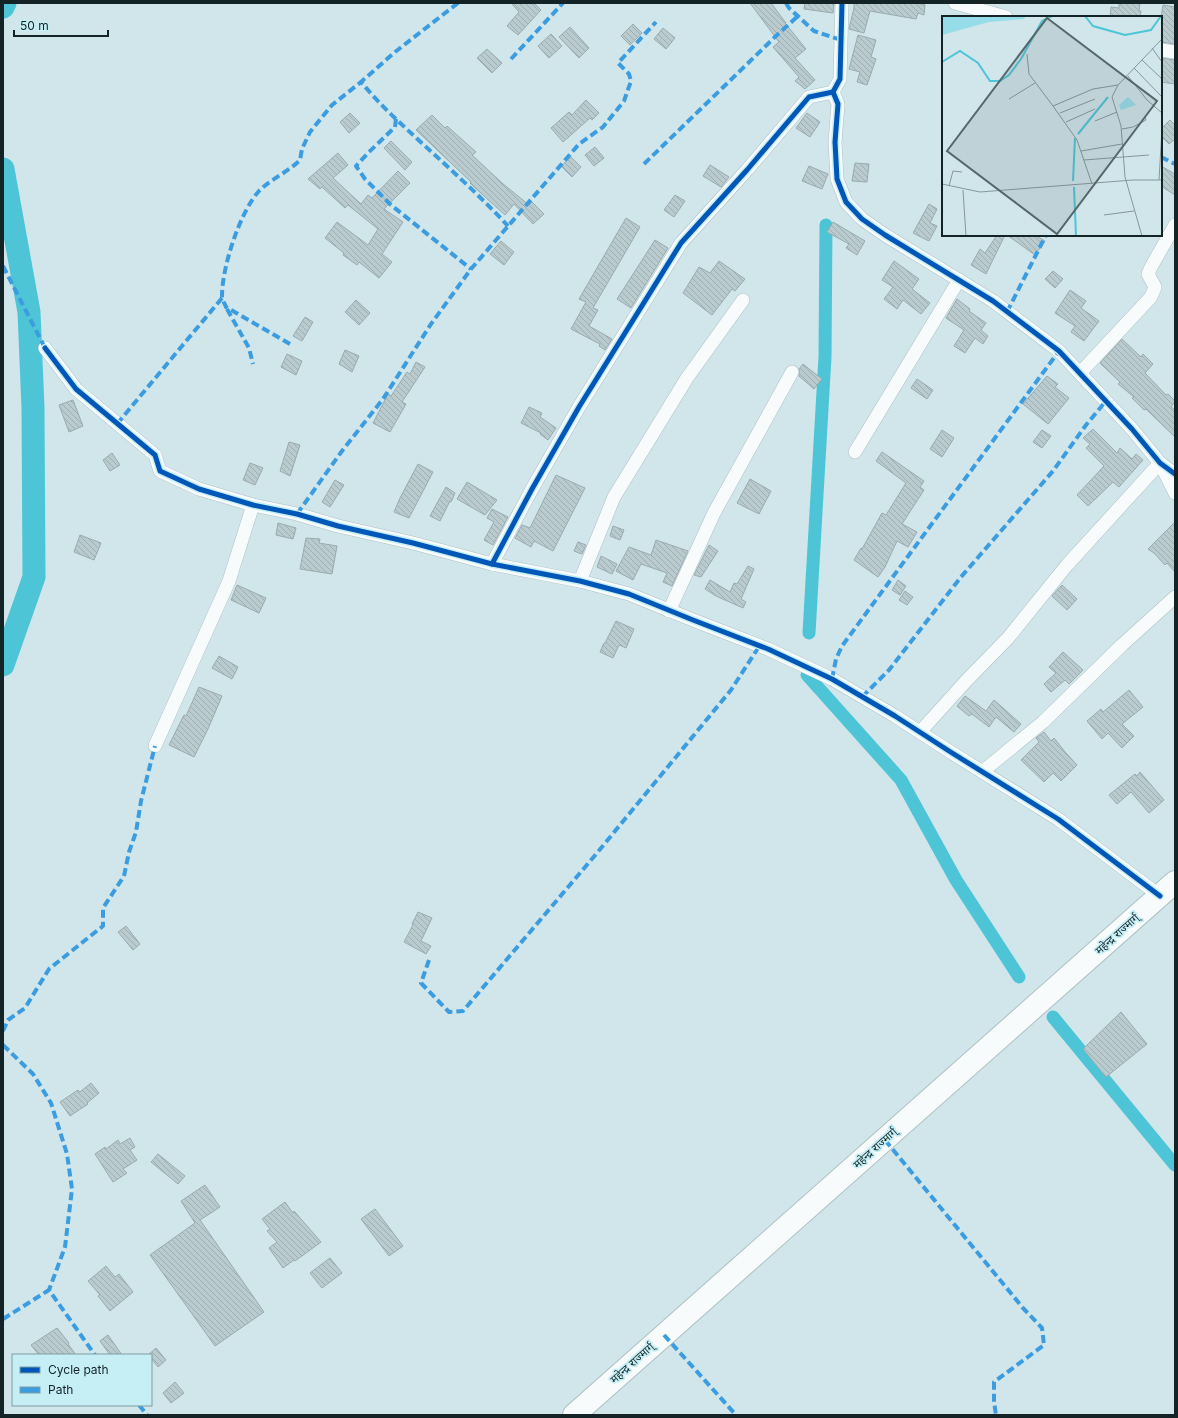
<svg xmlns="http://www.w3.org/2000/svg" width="1178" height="1418" font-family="Inter,'Noto Sans Devanagari',sans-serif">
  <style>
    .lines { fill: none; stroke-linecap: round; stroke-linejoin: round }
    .canal { stroke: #4ec5d6; stroke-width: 13 }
    .river { stroke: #4ec5d6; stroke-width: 23 }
    .building { fill: url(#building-back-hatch); stroke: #99abae }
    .street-casing { stroke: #aec0c3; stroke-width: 14 }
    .highway-casing { stroke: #aec0c3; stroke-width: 24 }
    .street { stroke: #f8fbfc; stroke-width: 13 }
    .highway { stroke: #f8fbfc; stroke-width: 22 }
    .quiet { stroke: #3b9ce0; stroke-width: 4; stroke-dasharray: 8 4; stroke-linecap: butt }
    .cycleway-casing { stroke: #c5eef5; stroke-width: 8 }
    .cycleway { stroke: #0057b8; stroke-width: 5 }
    .labels { text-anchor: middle; stroke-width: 3.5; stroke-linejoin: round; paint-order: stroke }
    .street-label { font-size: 11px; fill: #132326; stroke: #c5eef5 }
    .inset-river { fill: none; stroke: #4ec5d6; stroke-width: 2 }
    .inset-road { fill: none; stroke: #84989c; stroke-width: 1 }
    .view { fill: #55676b; fill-opacity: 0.15; stroke: #55676b; stroke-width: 2 }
    .inset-edge { fill: none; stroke: #132326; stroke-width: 2 }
  </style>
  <defs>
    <pattern id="building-back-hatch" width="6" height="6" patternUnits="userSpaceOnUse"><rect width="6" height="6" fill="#b9cbce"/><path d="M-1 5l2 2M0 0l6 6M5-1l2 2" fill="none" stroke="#9eaeb1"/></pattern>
  </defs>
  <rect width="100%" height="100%" fill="#d0e6ea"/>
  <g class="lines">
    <g class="canal">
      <path d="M809,633L825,357L826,225"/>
      <path d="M807,675L901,780L956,880L1019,977"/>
      <path d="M1053,1017L1175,1165"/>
    </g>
    <g class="river">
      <path d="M3,7L5,3"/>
      <path d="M3,169L29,312L33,408L34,577L3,665"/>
    </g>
  </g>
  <g class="building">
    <path d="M511,3H534L541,10L518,35L507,26L519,12Z"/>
    <path d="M750,3H771L786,23H785L806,49L795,58L815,80L805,89L795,81L799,77L773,47L779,42Z"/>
    <path d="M805,3H834L833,13L804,9Z"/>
    <path d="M854,3H917L925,5L924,15L918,13L916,19L870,11L864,33L849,29L854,8Z"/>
    <path d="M1119,3H1140L1139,11H1141L1140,17H1110L1111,7L1119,8Z"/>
    <path d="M1163,5L1175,7V44L1161,42V18Z"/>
    <path d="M633,24L642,33L630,45L621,36Z"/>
    <path d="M570,27L589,48L579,58L559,37Z"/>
    <path d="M663,28L675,38L666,49L654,39Z"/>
    <path d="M551,34L562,46L549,58L538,46Z"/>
    <path d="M858,35L876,40L871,57L876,59L867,85L857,82L860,72L849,69Z"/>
    <path d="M487,49L502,63L492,73L477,58Z"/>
    <path d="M1161,58L1175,60V84L1161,82Z"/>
    <path d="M586,100L599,113L592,120L590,118L563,142L551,128L569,112L572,115Z"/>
    <path d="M350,113L360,123L349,133L340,122Z"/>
    <path d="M807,113L820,122L810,137L796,128Z"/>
    <path d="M432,115L445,128L447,126L476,152L472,155L502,183L529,205L532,202L544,214L533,224L514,204L505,215L484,196L470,183L471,182L416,130Z"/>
    <path d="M1170,120L1175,125V139L1169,144L1161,136V129Z"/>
    <path d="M391,141L412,162L405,170L384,148Z"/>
    <path d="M595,147L604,158L594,166L585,155Z"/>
    <path d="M338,153L348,165L333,178L361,204L368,195L372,198L398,171L410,183L384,209L403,222L382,254L392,262L379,278L359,262L357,265L343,255L344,253L325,238L337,222L368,245L378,229L348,205L345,208L322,187L320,189L308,179Z"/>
    <path d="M571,157L581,167L572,177L561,166Z"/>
    <path d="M855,163L869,164L867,182L852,181Z"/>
    <path d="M710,165L729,177L721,187L703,176Z"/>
    <path d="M809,166L828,174L822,189L802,181Z"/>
    <path d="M1161,166L1175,174V195L1161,186Z"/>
    <path d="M675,195L685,201L674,217L664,210Z"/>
    <path d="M929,204L937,209L930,223L937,226L929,241L913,233Z"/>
    <path d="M626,218L640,227L593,308L598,310L589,326L612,339L605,350L599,346L600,344L571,329L586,302L579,299Z"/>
    <path d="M833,222L865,241L857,255L846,248L849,244L827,232Z"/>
    <path d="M997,235H1005L986,274L971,265L980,249L985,253Z"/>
    <path d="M1007,235H1035L1045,241L1035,255Z"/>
    <path d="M655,240L668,248L631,308L617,299Z"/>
    <path d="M501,241L514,252L504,265L490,254Z"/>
    <path d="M719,261L745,279L735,291L732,289L712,315L683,293L699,267L710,273Z"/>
    <path d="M894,261L919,279L912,289L930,303L921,314L903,300L897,309L884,299L893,287L882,280Z"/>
    <path d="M1053,271L1063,279L1055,288L1045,279Z"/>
    <path d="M1070,290L1086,301L1081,308L1099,321L1084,341L1071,332L1075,326L1055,313Z"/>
    <path d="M957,299L970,309L969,311L986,323L981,330L988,336L983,344L975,338L965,353L954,346L964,330L946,318Z"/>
    <path d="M356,300L370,313L359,325L345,312Z"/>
    <path d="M305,317L313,322L302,341L293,336Z"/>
    <path d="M1122,339L1141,357L1143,354L1153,364L1145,373L1166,395L1168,394L1175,401L1171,407L1175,410V437L1146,409L1144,410L1132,398L1134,397L1118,384L1120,382L1100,363Z"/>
    <path d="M345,350L359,356L352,372L339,364Z"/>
    <path d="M287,354L302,361L296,375L281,367Z"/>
    <path d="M416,362L425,367L402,402L406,404L390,432L373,423L388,394L391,396L407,372L410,374Z"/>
    <path d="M803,364L822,379L814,389L799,376V369Z"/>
    <path d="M1047,376L1058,384L1055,387L1069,398L1048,424L1023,404Z"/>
    <path d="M917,379L933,390L927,399L911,388Z"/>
    <path d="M73,400L83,426L69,432L59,405Z"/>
    <path d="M529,407L542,413L540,417L556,428L548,440L540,434L541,433L521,423Z"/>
    <path d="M1093,429L1117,453L1120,448L1132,459L1136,454L1143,460L1119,487L1113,482L1088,506L1077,495L1104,466L1086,448L1090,444L1083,438Z"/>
    <path d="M942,430L954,438L942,457L930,449Z"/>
    <path d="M1042,430L1051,436L1042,448L1033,442Z"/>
    <path d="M289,442L300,445L290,476L280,471Z"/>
    <path d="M882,452L924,481L920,487L924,490L902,524L917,532L908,547L897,541L885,567L878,577L854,560L861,548L862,549L882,513L886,515L906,483L876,461Z"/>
    <path d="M112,453L120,465L110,471L103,460Z"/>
    <path d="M250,463L263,468L255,485L243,480Z"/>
    <path d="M418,464L433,472L409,518L394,512L400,498Z"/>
    <path d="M556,475L585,488L553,551L534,541L531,547L515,538L522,525L530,528Z"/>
    <path d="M750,479L771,491L759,514L737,503Z"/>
    <path d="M335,480L344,485L330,507L322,502Z"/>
    <path d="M467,482L497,500L485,515L457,499Z"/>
    <path d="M446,487L455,493L451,502L450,501L440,521L430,516Z"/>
    <path d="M492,509L508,517L493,545L484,540L494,522L487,518Z"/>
    <path d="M1175,522V572L1167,563L1165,565L1154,553L1148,549Z"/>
    <path d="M278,523L296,528L293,539L276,535Z"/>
    <path d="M613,526L624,530L620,540L610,536Z"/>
    <path d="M80,535L101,543L94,560L74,552Z"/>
    <path d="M306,538L320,539L319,543L337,546L332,574L300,569Z"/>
    <path d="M656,540L688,551L672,586L663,582L667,573L641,564L633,580L616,571L629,547L651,555Z"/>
    <path d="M578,542L586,545L582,554L574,551Z"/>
    <path d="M709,545L718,551L701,577L694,575Z"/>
    <path d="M601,556L617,564L612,574L597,567Z"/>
    <path d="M748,566L754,569L741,599L746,602L743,608L716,596L705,589L710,580L730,592L734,583L737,584Z"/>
    <path d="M898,580L906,586L900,595L892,590Z"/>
    <path d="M237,585L266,598L259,613L231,600Z"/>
    <path d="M1062,585L1077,599L1067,610L1052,596Z"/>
    <path d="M905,591L913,597L907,605L899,600Z"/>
    <path d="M616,621L634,629L626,648L619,645L613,658L600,652L604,643H605Z"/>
    <path d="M1063,652L1083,670L1069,684L1065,680L1051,692L1044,684L1056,673L1049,667Z"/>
    <path d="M219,656L238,667L232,679L212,668Z"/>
    <path d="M199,687L222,696L208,729L194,757L169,745L184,715L186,716Z"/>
    <path d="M1129,690L1143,707L1122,724L1134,736L1122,748L1108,733L1102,739L1087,721L1101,709L1103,712Z"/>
    <path d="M965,696L986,711L994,700L1021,724L1014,732L996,717L989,727L972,714L969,716L957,706Z"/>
    <path d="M1044,732L1051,741L1054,738L1066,753L1077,765L1061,781L1053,773L1044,782L1021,760L1039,742L1036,738Z"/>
    <path d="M1140,772L1164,800L1149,813L1131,792L1117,804L1109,795L1135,774L1137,776Z"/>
    <path d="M418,912L432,918L421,941L431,946L426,954L404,942L413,925L412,924Z"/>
    <path d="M126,926L140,944L133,950L118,932Z"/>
    <path d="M1121,1012L1147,1044L1106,1077L1083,1049Z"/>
    <path d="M91,1083L99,1093L87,1103L88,1104L70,1116L60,1102L78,1090L80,1092Z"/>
    <path d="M130,1138L135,1147L130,1150L137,1160L123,1169L127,1173L113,1182L95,1154L105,1147L106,1149L118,1140L120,1144Z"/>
    <path d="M158,1154L185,1176L178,1184L151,1162Z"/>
    <path d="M205,1185L220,1207L200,1220L264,1312L215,1346L150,1255L195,1223L181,1201Z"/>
    <path d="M285,1202L293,1213L294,1211L321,1242L295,1261L294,1260L283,1268L269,1248L277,1242L267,1231L270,1229L262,1219Z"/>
    <path d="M375,1209L403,1246L389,1256L361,1219Z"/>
    <path d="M330,1258L342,1273L322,1288L310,1273Z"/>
    <path d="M106,1266L115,1277L119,1274L133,1292L110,1311L98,1296L100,1295L88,1281Z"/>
    <path d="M57,1328L69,1343L68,1344L76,1355H39L31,1345Z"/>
    <path d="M108,1335L122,1355H110L100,1341Z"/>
    <path d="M156,1348L166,1360L158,1367L151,1358V1355H148Z"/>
    <path d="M175,1382L184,1393L171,1403L163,1393Z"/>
  </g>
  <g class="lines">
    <g class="street-casing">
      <g id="street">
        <path d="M842,3L840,79L833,92L838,104L835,142L837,179L846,202L862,219L885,235L993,301L1059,351L1132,429L1160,463L1175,474"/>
        <path d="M955,3L1006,17"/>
        <path d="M1161,50L1175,52"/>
        <path d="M833,92L809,97L747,170L681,243L579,407L532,489L492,564L580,581L629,594L693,620L768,649L832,679L895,716L949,751L1058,819L1160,896"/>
        <path d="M45,348L76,389L155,455L160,471L199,489L253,505L297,514L338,526L413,543L492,564"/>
        <path d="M1080,373L1151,297L1155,287L1148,274L1151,267L1175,225"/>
        <path d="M855,452L959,280"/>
        <path d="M580,581L614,497L687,378L743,300"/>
        <path d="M669,611L714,513L792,372"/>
        <path d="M920,732L966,681L1008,638L1067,565L1160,463L1175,493"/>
        <path d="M155,746L229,581L253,505"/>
        <path d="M982,772L1043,722L1122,645L1175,597"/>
      </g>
    </g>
    <g class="highway-casing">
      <path id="highway" d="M574,1415L1175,882"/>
    </g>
    <use href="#street" class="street"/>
    <use href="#highway" class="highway"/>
    <g class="quiet">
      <path d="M458,3L395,52L361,82C372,95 384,108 397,120C434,155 473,188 508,226"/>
      <path d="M786,3L789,8L814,31L841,40"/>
      <path d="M511,59L563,3"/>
      <path d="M396,119L395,127L368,153L356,166L365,179L391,205L471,269"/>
      <path d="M1161,157L1175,164"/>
      <path d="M644,164L777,35L798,16"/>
      <path d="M3,266L45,348"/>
      <path d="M227,309L249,348L253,364"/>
      <path d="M1007,312L1046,235"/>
      <path d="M290,344L226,307C225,304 222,300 222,296C222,267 240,212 259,191C271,179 288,172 300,160L302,149L310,132L332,105L361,82"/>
      <path d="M117,424L222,298"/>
      <path d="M297,514L342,451L383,399L431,324L471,269L579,144L603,127L624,101L631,81L629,74L618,63L656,22"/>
      <path d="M832,679L836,659L842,646L1059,351"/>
      <path d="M862,697L889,670L961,577L1053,471L1086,425L1106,401"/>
      <path d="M429,960L421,983L449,1012L463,1011L597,853L731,690L760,645"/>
      <path d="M3,1031L8,1020L25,1008L49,969L103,926V908L124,876L129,852L136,832L141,801L155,746"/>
      <path d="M3,1045L33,1074L51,1103L67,1154L72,1189L65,1247L49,1290"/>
      <path d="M885,1140L1023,1308L1042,1328L1044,1345L994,1382V1402L996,1415"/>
      <path d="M3,1319L49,1290L95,1355"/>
      <path d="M664,1335L736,1415"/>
      <path d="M139,1405L147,1415"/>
    </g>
    <g class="cycleway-casing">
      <g id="cycleway">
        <path d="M842,3L840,79L833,92L838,104L835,142L837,179L846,202L862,219L885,235L993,301L1059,351L1132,429L1160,463L1175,474"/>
        <path d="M833,92L809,97L747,170L681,243L579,407L532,489L492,564L580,581L629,594L693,620L768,649L832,679L895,716L949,751L1058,819L1160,896"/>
        <path d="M45,348L76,389L155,455L160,471L199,489L253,505L297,514L338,526L413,543L492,564"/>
      </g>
    </g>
    <use href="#cycleway" class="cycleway"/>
  </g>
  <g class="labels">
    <g class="street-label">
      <text transform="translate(1117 934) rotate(-42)" y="4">महेन्द्र राज्मार्ग्</text>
      <text transform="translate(875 1148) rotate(-42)" y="4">महेन्द्र राज्मार्ग्</text>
      <text transform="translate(632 1363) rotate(-42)" y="4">महेन्द्र राज्मार्ग्</text>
    </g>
  </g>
  <g transform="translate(942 16)">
    <rect width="220" height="220" fill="#d0e6ea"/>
    <path d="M186,81L194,89L179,94L177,89Z" fill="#97dde9"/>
    <path d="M0,0H84L82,3L47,6L0,19Z" fill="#97dde9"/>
    <path class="inset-river" d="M143,0L151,10L183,19L209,14L219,0M0,46L18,35L36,47L48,65H58L67,59L79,43L100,5L110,0M136,118L166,81M131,165L133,122M132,171L134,220"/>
    <path class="inset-road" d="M210,32L220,46M85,38L87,58L111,90M200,44L220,63M192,52L220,81M186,60L205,84L220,97M67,83L93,67M118,97L153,83M153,105L175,96M124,106L153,93M180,113L191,111L204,104L203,101M139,135L180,128M142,144L207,139M217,164L220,113M0,168L38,176L191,164H220M150,168L135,124L111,90L151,73L176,69M7,170L11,155L20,156M21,174L24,220M162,199L192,195M200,220L183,161L179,110L170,81L176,69L220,23"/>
    <path class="view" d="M105,2L215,85L115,218L5,135Z"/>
    <rect width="220" height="220" class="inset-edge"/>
  </g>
  <rect width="1178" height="1418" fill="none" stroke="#132326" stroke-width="8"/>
  <rect x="12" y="1354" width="140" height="52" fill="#c5eef5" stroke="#7e9da2"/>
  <rect x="20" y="1367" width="20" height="6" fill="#0057b8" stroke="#7e9da2"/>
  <text x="48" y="1374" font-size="12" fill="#132326">Cycle path</text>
  <rect x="20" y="1387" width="20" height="6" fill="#3b9ce0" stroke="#7e9da2"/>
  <text x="48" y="1394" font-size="12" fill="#132326">Path</text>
  <path d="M14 30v6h94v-6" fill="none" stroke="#132326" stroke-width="2"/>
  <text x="20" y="30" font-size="12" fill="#132326" stroke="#c5eef5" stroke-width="3" paint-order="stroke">50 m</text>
</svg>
